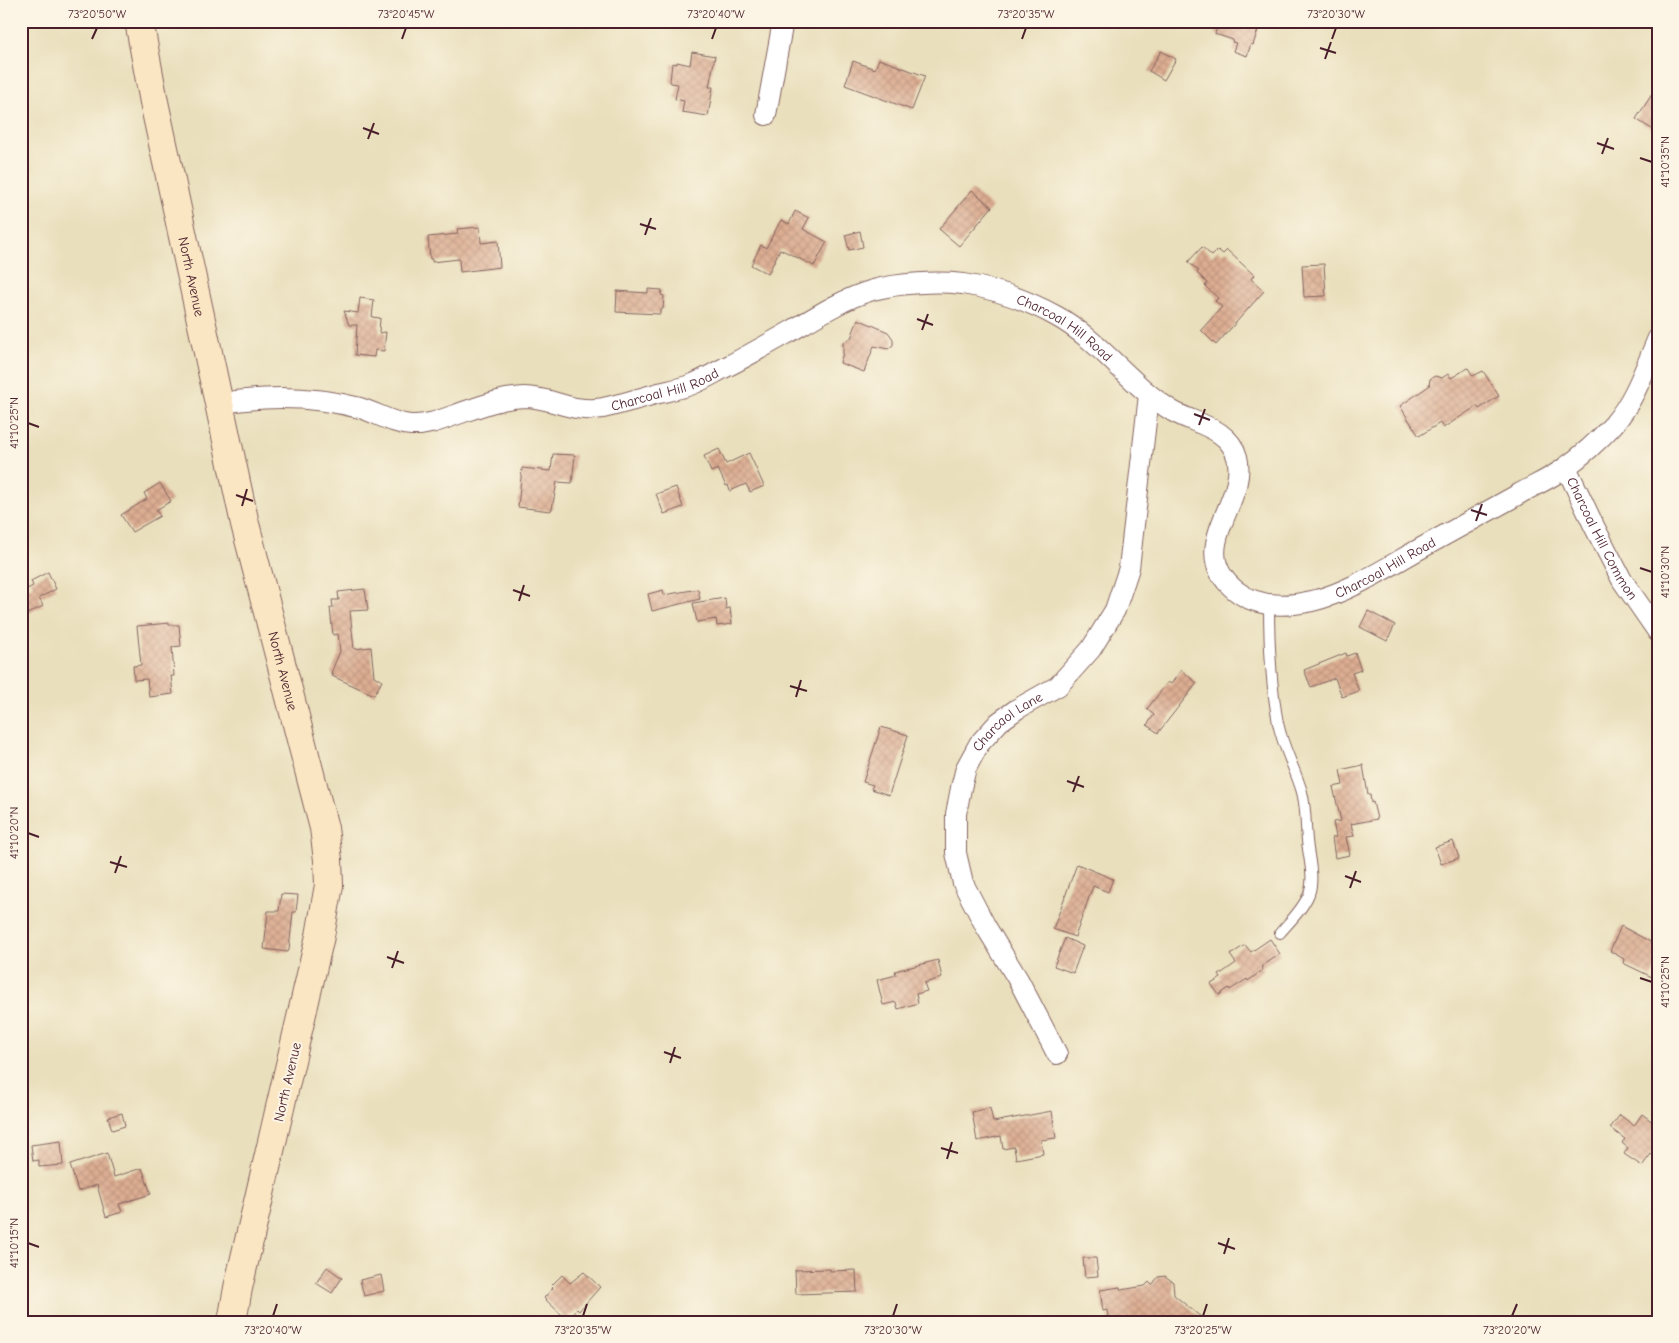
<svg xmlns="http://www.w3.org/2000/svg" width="1679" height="1343" font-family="'Comic Neue',sans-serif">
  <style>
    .building { fill: url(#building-cross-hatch) }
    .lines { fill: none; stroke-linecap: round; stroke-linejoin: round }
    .lane-casing { stroke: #82625e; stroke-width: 12 }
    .street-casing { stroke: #82625e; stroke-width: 22 }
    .secondary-casing { stroke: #82625e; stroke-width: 30 }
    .lane { stroke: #fff; stroke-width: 10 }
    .street { stroke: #fff; stroke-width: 20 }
    .secondary { stroke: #fbe6c4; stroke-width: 28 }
    .ticks { fill: none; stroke: #4a1f2b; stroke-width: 2 }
    .labels { text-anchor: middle; stroke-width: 4; stroke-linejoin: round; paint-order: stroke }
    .street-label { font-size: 14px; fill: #4a1f2b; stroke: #fcf5e5 }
    .neatline { fill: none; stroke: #4a1f2b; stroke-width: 2 }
    .ticks-label { font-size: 12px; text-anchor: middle; fill: #4a1f2b }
  </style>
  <defs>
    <pattern id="building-cross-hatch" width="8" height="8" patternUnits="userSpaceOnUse" patternTransform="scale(1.25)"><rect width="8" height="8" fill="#dcad92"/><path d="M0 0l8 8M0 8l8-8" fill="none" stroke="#be947e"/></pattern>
  </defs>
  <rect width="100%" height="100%" fill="#fcf5e5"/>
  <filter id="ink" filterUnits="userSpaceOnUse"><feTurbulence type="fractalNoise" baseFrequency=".02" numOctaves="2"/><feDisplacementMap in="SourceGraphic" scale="10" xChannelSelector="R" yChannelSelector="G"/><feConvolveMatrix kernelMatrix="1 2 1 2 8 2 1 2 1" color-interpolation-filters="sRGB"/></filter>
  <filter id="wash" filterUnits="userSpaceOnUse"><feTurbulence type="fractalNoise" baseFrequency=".0096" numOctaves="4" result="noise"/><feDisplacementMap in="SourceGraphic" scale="20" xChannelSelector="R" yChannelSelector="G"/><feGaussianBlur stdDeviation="1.12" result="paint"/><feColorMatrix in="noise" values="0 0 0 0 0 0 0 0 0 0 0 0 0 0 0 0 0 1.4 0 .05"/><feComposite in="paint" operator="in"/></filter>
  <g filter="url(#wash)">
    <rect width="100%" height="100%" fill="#e9dfbc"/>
    <g id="blocks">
      <g class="building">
        <path d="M1219,21H1261L1253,45L1251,44L1247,56L1233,51L1236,43L1232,42L1233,40L1215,34Z"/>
        <path d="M1161,51L1176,59L1164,80L1149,71Z"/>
        <path d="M692,52L715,56L709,87H713L708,116L682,112L684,101L675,99L678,84L671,83L670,81L672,63L677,64V62L690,65Z"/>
        <path d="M879,59L925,76L912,110L845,85L853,61L875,69Z"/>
        <path d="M1658,85V133L1636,119Z"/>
        <path d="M972,190L992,207L959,246L939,229Z"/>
        <path d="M795,211L809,218L803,229L827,242L814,266L780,249L768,274L751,265L761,245L766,248L781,220L789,224Z"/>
        <path d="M480,227L481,243L498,241L500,267L460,272L459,259L432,262V259H430L428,237L458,234L457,229Z"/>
        <path d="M860,231L863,247L849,250L845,235Z"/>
        <path d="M1202,247L1212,256L1218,250L1223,254L1227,250L1254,275L1251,279L1264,291L1216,345L1201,330L1222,307L1215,301L1218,298L1205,286L1207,283L1197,273L1199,271L1188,262Z"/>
        <path d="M1324,264L1326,296L1304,297L1302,265Z"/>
        <path d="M648,289L662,290L661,295L664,296L663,309H660V314L616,312L617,291L648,293Z"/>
        <path d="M360,298L374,300L372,317L380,318L379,333L386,332L384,351L375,350L374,357L355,355L357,325H349L344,311L358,313Z"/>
        <path d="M858,319L888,332L893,339V345L888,349L874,346L864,372L840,363L843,353V343L851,338Z"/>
        <path d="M1468,368L1473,376L1483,371L1499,396L1479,409L1477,406L1443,428L1440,423L1419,436L1400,406L1429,386L1430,379L1435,376L1442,378L1448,374L1451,378Z"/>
        <path d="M719,449L726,464L749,453L764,486L750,492L746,484L730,491L728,485L726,486L718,469L711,472L704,456Z"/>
        <path d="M553,454L575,455L572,483L557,482L552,509L550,511L518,507L522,468L551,471Z"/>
        <path d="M160,483L171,501L156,510L160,516L132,532L121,515L147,499L144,493Z"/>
        <path d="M676,487L683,507L664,514L656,494Z"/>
        <path d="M48,572L56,589L39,598L43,606L21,617V592L33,586L31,581Z"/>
        <path d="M365,589L368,610L350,611L354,649L371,647L374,676L382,681L374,695L332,676L333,674L331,673L340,651L338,634L333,635L330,608H333L332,600H339L338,592Z"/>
        <path d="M698,589L700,599L652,611L648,594L663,590L664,595Z"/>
        <path d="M725,598L726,609L730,608L732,624L717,626L716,619L697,622L693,603Z"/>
        <path d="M1368,611L1395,625L1387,641L1360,627Z"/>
        <path d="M170,623V625H179L181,646L172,647L174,676H171L173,694L149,697L147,679L134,680L133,666L141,665L137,626Z"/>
        <path d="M1346,653L1347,656L1355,653L1361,670L1352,673L1359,691L1342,697L1335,678L1311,687L1304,670Z"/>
        <path d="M1181,670L1197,683L1158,733L1147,725L1154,715L1147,709L1168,682L1171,684Z"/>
        <path d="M881,727L908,735L889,795L871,789L873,785L863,782Z"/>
        <path d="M1363,765L1368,795H1370L1371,803L1373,802L1377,819L1351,824L1354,836L1346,837L1350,855L1335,858L1332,838L1336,837L1333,822L1341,821L1333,787L1343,785L1340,770Z"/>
        <path d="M1453,841L1459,858L1441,864L1435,847Z"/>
        <path d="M1077,864L1113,879L1108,892L1093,886L1075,937L1053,929Z"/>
        <path d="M281,894L298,895L296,912H293L289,950L288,952L264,949L268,911H279Z"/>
        <path d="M1621,926L1658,946V964L1652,977L1623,963L1624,959L1610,951Z"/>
        <path d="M1065,938L1083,946L1073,973L1054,966Z"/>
        <path d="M1270,939L1280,954L1261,967L1263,970L1248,981L1247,979L1230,990L1229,988L1219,995L1211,984L1221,978L1219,975L1236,963L1230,955L1245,945L1251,952Z"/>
        <path d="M938,960L942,978L924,983L927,991L916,994L918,1003L898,1009L896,1002L883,1005L877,980L896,975L895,971Z"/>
        <path d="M990,1108L993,1122L1052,1111L1056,1138L1041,1140L1043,1154L1016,1159L1014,1147L1003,1149L1001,1136L977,1141L972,1112Z"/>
        <path d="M122,1113L125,1126L112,1130L108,1117Z"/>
        <path d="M1642,1114L1658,1126V1159L1651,1154L1642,1166L1624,1154L1628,1148L1622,1143L1625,1139L1610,1128L1620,1115L1634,1126Z"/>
        <path d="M61,1141L63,1165L39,1167V1160L33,1161L31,1145Z"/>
        <path d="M107,1153L114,1177L142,1168L151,1194L119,1204L122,1212L106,1217L97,1185L78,1191L70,1165Z"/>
        <path d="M1083,1258H1096L1098,1276L1085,1277Z"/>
        <path d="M327,1267L342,1278L332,1293L316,1283Z"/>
        <path d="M830,1269V1271L856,1270L857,1292L796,1294L795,1270Z"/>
        <path d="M584,1272L600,1287L579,1311L577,1309L567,1320L544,1298L553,1288L551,1286L562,1275L570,1283Z"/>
        <path d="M381,1275L384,1291L364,1296L360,1280Z"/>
        <path d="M1165,1276L1173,1282L1174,1295L1207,1322H1109L1107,1310L1103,1311L1100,1290L1120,1287L1121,1290L1145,1286L1149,1282L1152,1285L1158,1277Z"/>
      </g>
    </g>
  </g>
  <g filter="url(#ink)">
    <use href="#blocks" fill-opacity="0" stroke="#82625e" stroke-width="1"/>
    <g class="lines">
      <g class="lane-casing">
        <path id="lane" d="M1269,605C1269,644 1271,685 1278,723C1283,748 1295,768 1302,792C1307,811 1305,830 1308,849C1310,863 1314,880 1309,894C1303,909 1290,921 1280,933"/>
      </g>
      <g class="street-casing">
        <g id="street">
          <path d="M766,115L783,21"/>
          <path id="s1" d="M218,404C265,395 314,396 360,408C377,413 393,424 411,425C426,426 441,420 455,415C478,407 500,398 524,397C553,397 572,414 603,408C621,404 638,399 655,394C666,391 679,389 690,385C704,380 717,371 730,365C751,354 772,342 793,330C818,315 845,298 873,290C899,283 937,281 963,284C995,289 1027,300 1056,316C1100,340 1130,386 1174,412C1196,424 1229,428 1237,457C1249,502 1184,548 1235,590C1257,608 1286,607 1312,601C1351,592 1390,565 1425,546C1456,529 1488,511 1519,494C1535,485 1552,478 1566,467C1583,455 1599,440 1613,425C1635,400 1645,368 1658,338"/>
          <path id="s2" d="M1566,467L1595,528L1622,580L1658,632"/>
          <path id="s3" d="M1057,1054L1019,981L986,927L963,883L956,853V814L961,788L966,768L979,744L999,722L1017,709L1058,686L1091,649L1115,610L1129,568L1149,395"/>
        </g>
      </g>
      <g class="secondary-casing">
        <g id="secondary">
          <path id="s4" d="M139,21L154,102L245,524L324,828L328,860L329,885L320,936L238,1288L232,1322"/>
        </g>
      </g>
      <use href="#lane" class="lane"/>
      <use href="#street" class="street"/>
      <use href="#secondary" class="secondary"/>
    </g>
  </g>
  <path class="ticks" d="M92,39L97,28M402,39L406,28M712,39L716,28M1022,39L1026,28M1332,39L1336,28M1320,48L1336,53M1325,59L1331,42M363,128L379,134M368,139L374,123M1597,143L1614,149M1602,154L1608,138M1640,158L1652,162M640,224L656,229M645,235L651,218M917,319L933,325M922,330L928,314M1194,414L1210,420M28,423L39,427M1199,425L1205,409M236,495L253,501M242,506L247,489M1471,510L1487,515M1476,521L1482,504M1640,568L1652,572M513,590L530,596M519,601L524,585M790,686L807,691M796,697L801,680M1067,781L1084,787M1073,792L1079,776M28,833L39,837M110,862L127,867M115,873L121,856M1345,876L1361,882M1350,888L1356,871M387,957L404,963M392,968L398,951M1640,978L1652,982M664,1052L681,1058M670,1063L675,1047M941,1148L958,1153M947,1159L952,1142M28,1243L39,1247M1218,1243L1235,1249M1224,1254L1229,1238M273,1316L277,1304M583,1316L587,1304M893,1316L897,1304M1203,1316L1207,1304M1512,1316L1517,1304"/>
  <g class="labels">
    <g class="street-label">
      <text dy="5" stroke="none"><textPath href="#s4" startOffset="261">North Avenue</textPath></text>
      <text dy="5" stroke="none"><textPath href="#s1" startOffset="894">Charcoal Hill Road</textPath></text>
      <text dy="5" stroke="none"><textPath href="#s1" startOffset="459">Charcoal Hill Road</textPath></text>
      <text dy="5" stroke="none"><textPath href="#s2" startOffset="80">Charcoal Hill Common</textPath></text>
      <text dy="5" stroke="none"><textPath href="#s1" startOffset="1418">Charcoal Hill Road</textPath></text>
      <text dy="5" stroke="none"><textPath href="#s4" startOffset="666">North Avenue</textPath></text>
      <text dy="5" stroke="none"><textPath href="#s3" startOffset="376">Charcaol Lane</textPath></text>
      <text transform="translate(287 1082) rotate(-77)" y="5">North Avenue</text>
    </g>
  </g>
  <rect width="1679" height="1343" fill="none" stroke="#fcf5e5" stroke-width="55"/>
  <rect x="28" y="28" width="1624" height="1288" class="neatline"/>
  <g class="ticks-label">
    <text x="97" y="18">73°20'50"W</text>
    <text x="406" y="18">73°20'45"W</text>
    <text x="716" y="18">73°20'40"W</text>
    <text x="1026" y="18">73°20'35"W</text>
    <text x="1336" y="18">73°20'30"W</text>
    <text transform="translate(1665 162) rotate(-90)" y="4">41°10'35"N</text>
    <text transform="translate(14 423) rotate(-90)" y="4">41°10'25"N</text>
    <text transform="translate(1665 572) rotate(-90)" y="4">41°10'30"N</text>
    <text transform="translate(14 833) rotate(-90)" y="4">41°10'20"N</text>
    <text transform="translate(1665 982) rotate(-90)" y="4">41°10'25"N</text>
    <text transform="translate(14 1243) rotate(-90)" y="4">41°10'15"N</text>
    <text x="273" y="1334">73°20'40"W</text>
    <text x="583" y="1334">73°20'35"W</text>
    <text x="893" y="1334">73°20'30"W</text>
    <text x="1203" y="1334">73°20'25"W</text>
    <text x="1512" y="1334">73°20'20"W</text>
  </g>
</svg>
